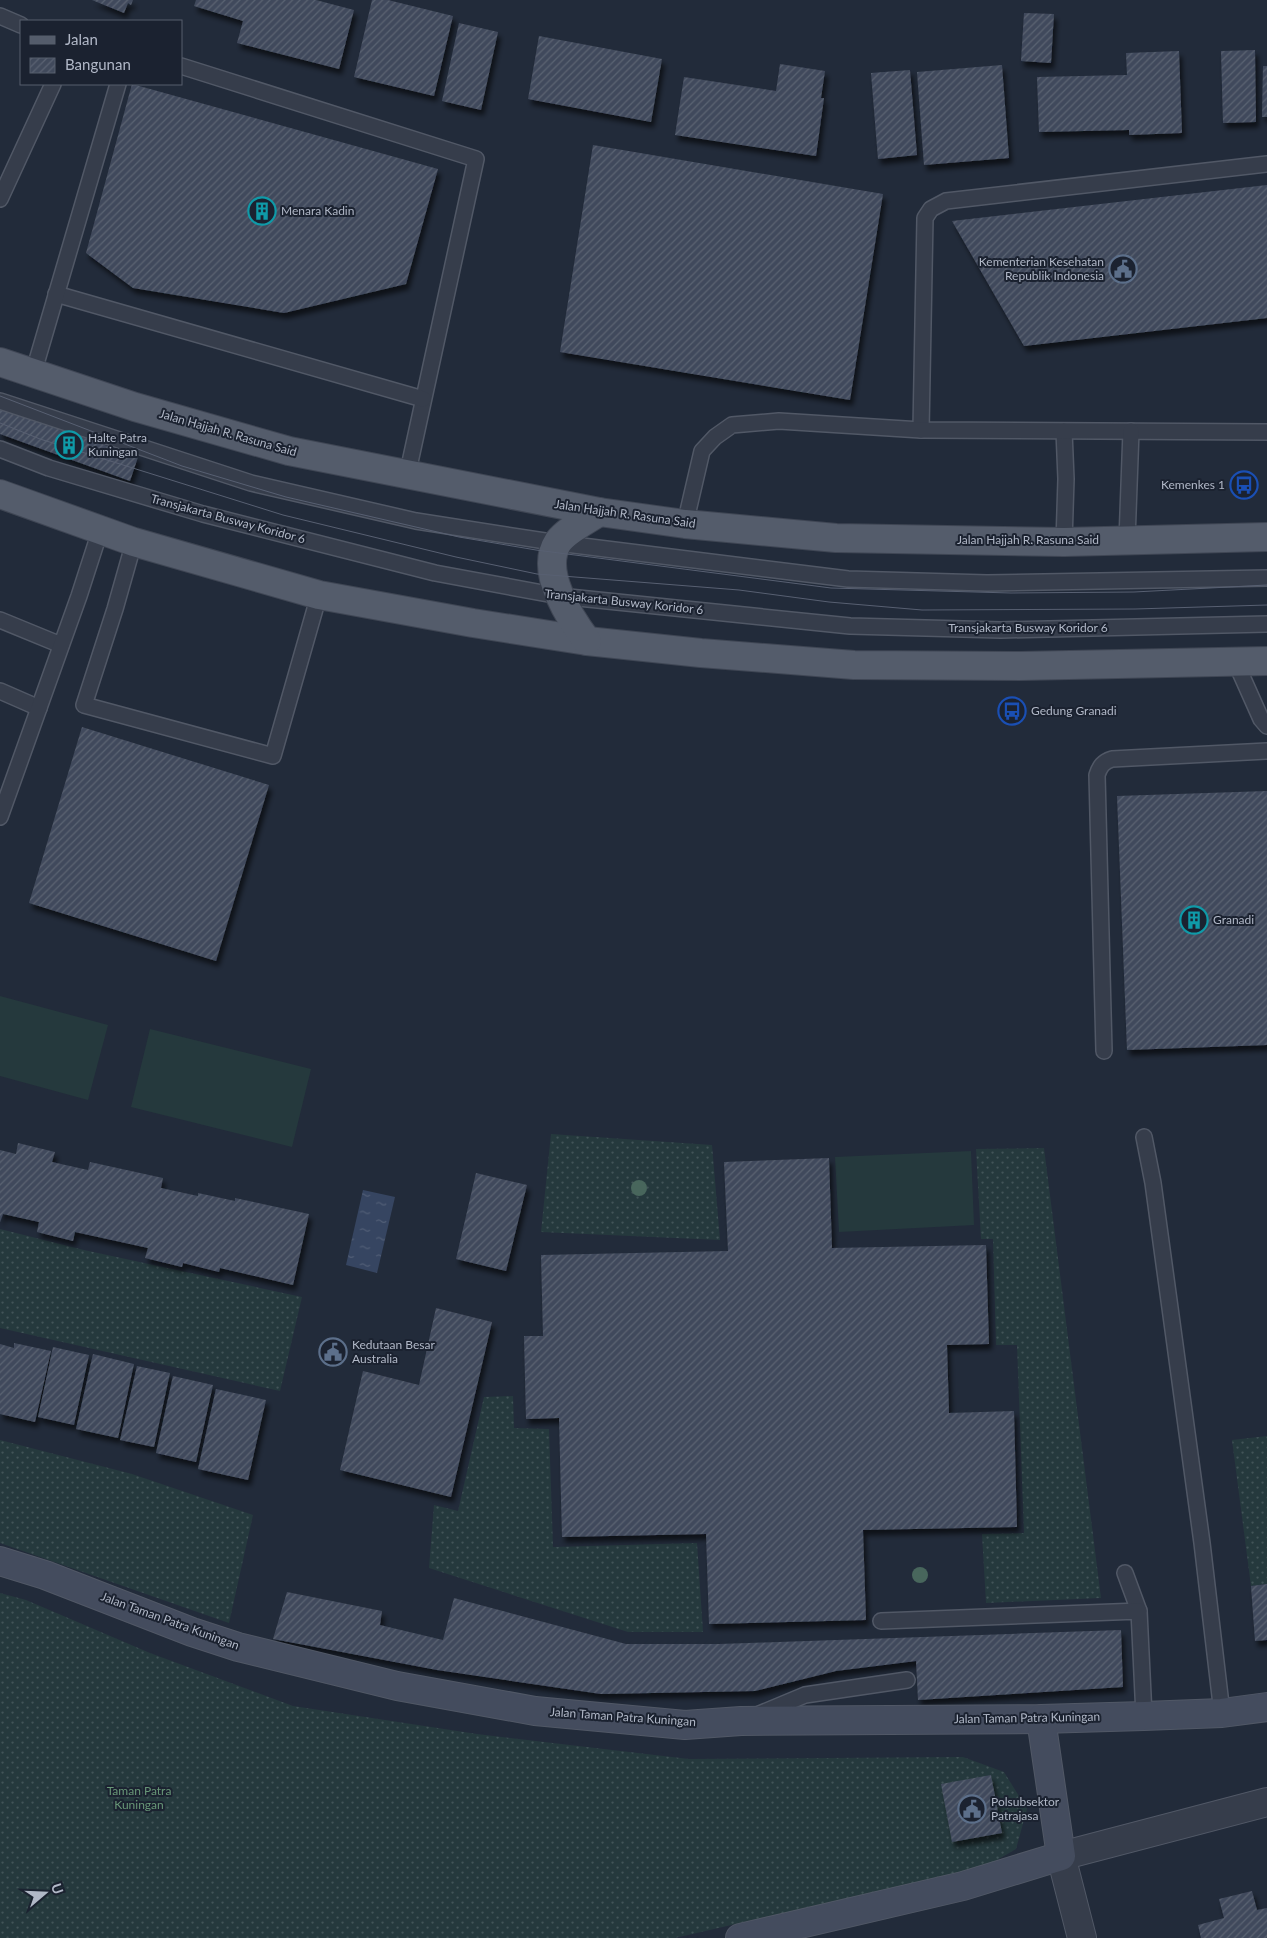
<svg xmlns="http://www.w3.org/2000/svg" width="1267" height="1938" font-family="Lato,sans-serif">
  <style>
    .grass { fill: url(#grass-dots) }
    .garden { fill: #25393d }
    .water { fill: url(#water-ripples) }
    .building { fill: url(#building-hatch); filter: url(#shadow) }
    .lines { fill: none; stroke-linecap: round; stroke-linejoin: round }
    .lane-casing { stroke: #515866; stroke-width: 18 }
    .street-casing { stroke: #515866; stroke-width: 30 }
    .secondary-casing { stroke: #515866; stroke-width: 30 }
    .primary-casing { stroke: #3f4654; stroke-width: 30 }
    .lane { stroke: #363d4b; stroke-width: 15 }
    .street { stroke: #363d4b; stroke-width: 28 }
    .secondary { stroke: #444c5e; stroke-width: 28 }
    .primary { stroke: #545c6b; stroke-width: 28 }
    .tram { stroke: #586072; stroke-width: 1 }
    .tree { fill: #48665c }
    .labels { text-anchor: middle; stroke-width: 4; stroke-linejoin: round; paint-order: stroke }
    .poi-label { font-size: 12px; fill: #b1b8c7; stroke: #1b2230; text-anchor: start }
    .street-label { font-size: 12px; fill: #b1b8c7; stroke: #1b2230 }
    .park-label { font-size: 12px; fill: #689777; stroke: #1b2230 }
  </style>
  <defs>
    <pattern id="grass-dots" width="8" height="8" patternUnits="userSpaceOnUse" patternTransform="scale(1.25)"><rect width="8" height="8" fill="#25393d"/><path d="M2 2h.1M6 6h.1" fill="none" stroke="#425458" stroke-width="1.8" stroke-linecap="round"/></pattern>
    <pattern id="water-ripples" width="26" height="14" patternUnits="userSpaceOnUse" patternTransform="scale(1.25)"><rect width="26" height="14" fill="#364561"/><path d="M2 4q2-2 4 0t4 0M15 11q2-2 4 0t4 0" fill="none" stroke="#515e76"/></pattern>
    <pattern id="building-hatch" width="6" height="6" patternUnits="userSpaceOnUse" patternTransform="scale(1.25)"><rect width="6" height="6" fill="#414a5c"/><path d="M-1 1l2-2M0 6l6-6M5 7l2-2" fill="none" stroke="#5a6272"/></pattern>
    <filter id="shadow"><feDropShadow dx="3" dy="5.5" stdDeviation="2.5" flood-color="#0009"/></filter>
  </defs>
  <rect width="100%" height="100%" fill="#222b3a"/>
  <g class="grass">
    <path d="M551,1134L712,1145L720,1240L541,1232Z"/>
    <path d="M1044,1148L1101,1598L986,1603L982,1534L1024,1533L1017,1345H996L993,1239H981L976,1149Z"/>
    <path d="M0,1229L84,1250L302,1297L280,1391L0,1328Z"/>
    <path d="M513,1396L514,1428L549,1429L553,1547L697,1543L703,1632H628L429,1568L434,1505L458,1511L484,1397Z"/>
    <path d="M1267,1436V1584L1251,1586L1232,1440Z"/>
    <path d="M0,1440L132,1474L253,1515L229,1623L0,1543Z"/>
    <path d="M0,1593L26,1600L150,1653L293,1706L477,1734L689,1759L963,1757L1004,1772L1027,1809L1016,1849L985,1867L675,1938H0Z"/>
  </g>
  <g class="garden">
    <path d="M0,996L108,1025L88,1100L0,1076Z"/>
    <path d="M150,1029L311,1069L292,1147L131,1107Z"/>
    <path d="M971,1151L974,1225L839,1232L835,1157Z"/>
  </g>
  <path class="water" d="M363,1190L395,1197L377,1273L346,1265Z"/>
  <g class="building">
    <path d="M92,0H133L131,5L128,3L124,13Z"/>
    <path d="M196,0H316L354,10L339,69L237,43L243,21L194,6Z"/>
    <path d="M372,0H388L453,16L434,96L354,77Z"/>
    <path d="M1024,13L1054,14L1051,63L1021,61Z"/>
    <path d="M459,23L498,32L481,110L442,101Z"/>
    <path d="M539,36L662,59L651,122L528,99Z"/>
    <path d="M1255,50L1256,122L1223,123L1221,51Z"/>
    <path d="M1179,51L1182,133L1129,135V130L1039,132L1037,77L1127,75L1126,53Z"/>
    <path d="M780,64L825,71L821,98H824L816,156L675,135L684,77L776,91Z"/>
    <path d="M1002,65L1009,158L924,165L917,72Z"/>
    <path d="M1263,66H1267V117H1262Z"/>
    <path d="M910,70L917,155L878,159L871,73Z"/>
    <path d="M132,84L438,169L406,284L284,313L133,288L86,253Z"/>
    <path d="M593,145L883,194L850,400L560,352Z"/>
    <path d="M1267,185V318L1024,346L952,221Z"/>
    <path d="M0,407L138,457L130,481L0,434Z"/>
    <path d="M82,727L269,785L216,961L29,903Z"/>
    <path d="M1267,791V1045L1127,1050L1117,796Z"/>
    <path d="M18,1143L55,1152L52,1162L88,1170L90,1162L163,1178L161,1188L198,1196V1193L235,1201V1198L309,1214L293,1285L220,1268L219,1272L183,1263L182,1267L145,1258L148,1248L75,1232L73,1241L37,1232L39,1222L3,1214L0,1222V1150L16,1154Z"/>
    <path d="M829,1158L832,1248L986,1245L989,1344L947,1345L949,1413L1014,1411L1017,1527L863,1530L866,1620L709,1624L706,1534L562,1537L559,1418L526,1419L524,1336H543L541,1255L728,1251L724,1162Z"/>
    <path d="M476,1173L527,1185L506,1271L456,1259Z"/>
    <path d="M436,1308L492,1322L451,1497L340,1470L363,1371L419,1385Z"/>
    <path d="M14,1343L51,1351L35,1422L0,1414V1344L14,1348Z"/>
    <path d="M53,1347L89,1355L74,1425L38,1417Z"/>
    <path d="M93,1354L134,1364L118,1438L76,1429Z"/>
    <path d="M137,1366L170,1373L154,1447L120,1440Z"/>
    <path d="M173,1376L213,1385L196,1462L156,1453Z"/>
    <path d="M216,1389L266,1400L248,1480L198,1469Z"/>
    <path d="M1267,1584V1640L1255,1641L1251,1586Z"/>
    <path d="M287,1592L382,1611L380,1625L443,1640L454,1598L626,1644H719L1121,1630L1123,1687L918,1700L916,1661L836,1671L755,1691L601,1694L437,1670L273,1639Z"/>
    <path d="M991,1775L1002,1833L952,1842L941,1784Z"/>
    <path d="M1252,1891L1257,1910L1267,1908V1938H1201L1198,1925L1224,1918L1219,1899Z"/>
  </g>
  <g class="lines">
    <g class="lane-casing">
      <g id="lane">
        <path d="M0,16L21,25"/>
        <path d="M181,66L476,159L407,476"/>
        <path d="M0,199L53,84"/>
        <path d="M56,294L423,399"/>
        <path d="M33,374L118,84"/>
        <path d="M0,401L251,483L416,521L558,543L848,579L987,583L1267,578"/>
        <path d="M921,430L925,218L931,209L946,201L1267,164"/>
        <path d="M1064,431L1066,479L1064,542"/>
        <path d="M0,449L49,468L203,514L435,573L559,596L850,626L1001,630L1267,624"/>
        <path d="M685,524L702,451L715,437L732,425L779,421L921,430L1267,432"/>
        <path d="M1127,540L1131,431"/>
        <path d="M134,542L115,609L84,705L273,756L319,595"/>
        <path d="M0,620L61,645"/>
        <path d="M1236,663L1261,719L1267,726"/>
        <path d="M0,691L39,708"/>
        <path d="M0,817L79,596L100,531"/>
        <path d="M1104,1051L1097,775C1100,766 1103,762 1112,759L1267,751"/>
        <path d="M1144,1137L1153,1183L1202,1543L1222,1713"/>
        <path d="M1125,1573L1139,1611"/>
        <path d="M881,1621L1139,1611L1144,1716"/>
        <path d="M757,1715L805,1695L907,1680"/>
      </g>
    </g>
    <g class="street-casing">
      <path id="street" d="M1082,1938L1061,1856L1267,1802"/>
    </g>
    <g class="secondary-casing">
      <g id="secondary">
        <path d="M0,1561L45,1575L192,1632L238,1647L397,1686L535,1711L685,1725L741,1721L1041,1719L1144,1716L1222,1713L1267,1707"/>
        <path d="M740,1938L963,1886L1061,1856L1041,1719"/>
      </g>
    </g>
    <g class="primary-casing">
      <g id="primary">
        <path d="M0,362L135,407L289,451L599,512L685,524L836,538L1064,542L1267,537"/>
        <path d="M0,494L134,542L319,595L473,623L587,641L701,653L854,665L1020,666L1267,661"/>
        <path d="M587,641C570,618 539,571 558,542C567,530 586,521 599,512"/>
      </g>
    </g>
    <use href="#lane" class="lane"/>
    <use href="#street" class="street"/>
    <use href="#secondary" class="secondary"/>
    <use href="#primary" class="primary"/>
    <g class="tram">
      <path d="M0,396L182,466L286,497L459,537L536,550L831,588L1011,593L1134,592L1267,585"/>
      <path d="M0,423L40,439L283,515L456,557L537,574L739,590L829,602L922,610L1135,609L1267,605"/>
    </g>
  </g>
  <g class="tree">
    <circle cx="639" cy="1188" r="8"/>
    <circle cx="920" cy="1575" r="8"/>
  </g>
  <defs>
    <g id="building-ring" transform="scale(1.4375)"><circle r="9.5" fill="#1b2230" stroke="#0f9aa8" stroke-width="1.5"/><path d="M-4-6H4V6H1V3H-1V6H-4ZM-2.5-4.3h1.7v1.8h-1.7ZM.8-4.3h1.7v1.8H.8ZM-2.5-1h1.7V.8h-1.7ZM.8-1h1.7V.8H.8Z" fill="#0f9aa8"/></g>
    <g id="civic-ring" transform="scale(1.4375)"><circle r="9.5" fill="#1b2230" stroke="#5c6f8a" stroke-width="1.5"/><path d="M-.6-6.5H3V-4.5H.6V-3L4-1V1h2V6H-6V1h2V-1L-.6-3ZM-1.2 2.5V6h2.4V2.5Z" fill="#5c6f8a"/></g>
    <g id="bus-ring" transform="scale(1.4375)"><circle r="9.5" fill="#1b2230" stroke="#1a4fb4" stroke-width="1.5"/><path d="M-5-6H5V4H4V6H2V4H-2V6H-4V4H-5ZM-3.5-4V0h7V-4ZM-3.5 1.2v1.5H-2V1.2ZM2 1.2v1.5H3.5V1.2Z" fill="#1a4fb4"/></g>
  </defs>
  <g fill-rule="evenodd">
    <use href="#building-ring" x="262" y="211"/>
    <use href="#civic-ring" x="1123" y="269"/>
    <use href="#building-ring" x="69" y="445"/>
    <use href="#bus-ring" x="1244" y="485"/>
    <use href="#bus-ring" x="1012" y="711"/>
    <use href="#building-ring" x="1194" y="920"/>
    <use href="#civic-ring" x="333" y="1352"/>
    <use href="#civic-ring" x="972" y="1809"/>
  </g>
  <g class="labels">
    <g class="poi-label">
      <text x="281" y="215">Menara Kadin</text>
      <text x="1104" y="266" text-anchor="end">Kementerian Kesehatan<tspan x="1104" dy="14">Republik Indonesia</tspan></text>
      <text x="88" y="442">Halte Patra<tspan x="88" dy="14">Kuningan</tspan></text>
      <text x="1225" y="489" text-anchor="end">Kemenkes 1</text>
      <text x="1031" y="715">Gedung Granadi</text>
      <text x="1213" y="924">Granadi</text>
      <text x="352" y="1349">Kedutaan Besar<tspan x="352" dy="14">Australia</tspan></text>
      <text x="991" y="1806">Polsubsektor<tspan x="991" dy="14">Patrajasa</tspan></text>
    </g>
    <g class="street-label">
      <text transform="translate(228 433) rotate(16)" y="4">Jalan Hajjah R. Rasuna Said</text>
      <text transform="translate(625 514) rotate(8)" y="4">Jalan Hajjah R. Rasuna Said</text>
      <text transform="translate(228 519) rotate(15)" y="4">Transjakarta Busway Koridor 6</text>
      <text x="1028" y="544">Jalan Hajjah R. Rasuna Said</text>
      <text transform="translate(624 602) rotate(6)" y="4">Transjakarta Busway Koridor 6</text>
      <text x="1028" y="632">Transjakarta Busway Koridor 6</text>
      <text transform="translate(170 1621) rotate(20)" y="4">Jalan Taman Patra Kuningan</text>
      <text transform="translate(623 1717) rotate(4)" y="4">Jalan Taman Patra Kuningan</text>
      <text transform="translate(1027 1718) rotate(-1)" y="4">Jalan Taman Patra Kuningan</text>
    </g>
    <g class="park-label">
      <text x="139" y="1795">Taman Patra<tspan x="139" dy="14">Kuningan</tspan></text>
    </g>
  </g>
  <rect x="20" y="20" width="162" height="65" fill="#1b2230" stroke="#575e6c"/>
  <rect x="30" y="36" width="25" height="8" fill="#545c6b" stroke="#575e6c"/>
  <text x="65" y="45" font-size="15" fill="#b1b8c7">Jalan</text>
  <rect x="30" y="58" width="25" height="15" fill="url(#building-hatch)" stroke="#575e6c"/>
  <text x="65" y="70" font-size="15" fill="#b1b8c7">Bangunan</text>
  <g transform="translate(45 1893) rotate(71)" stroke="#1b2230" stroke-width="4" paint-order="stroke">
  <path d="M0-4L9 19L0 12L-9 19Z" fill="#b1b8c7"/>
  <text y="-8" font-size="14" font-weight="bold" text-anchor="middle" fill="#b1b8c7">U</text>
  </g>
</svg>
